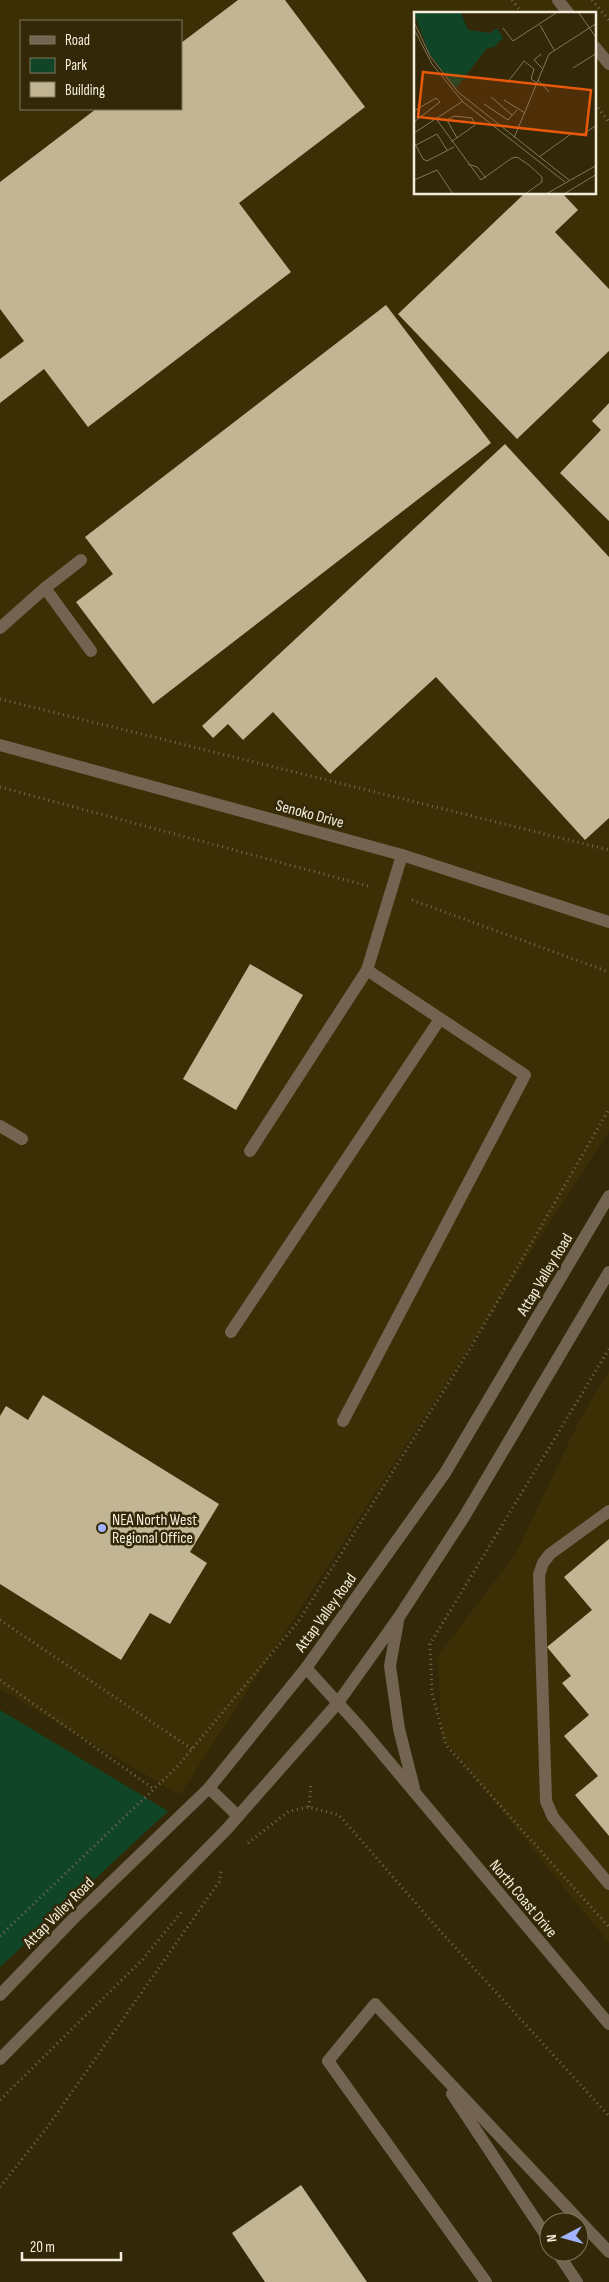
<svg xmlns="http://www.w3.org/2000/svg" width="609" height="2282" font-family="'Sofia Sans Condensed',sans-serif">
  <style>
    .built { fill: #3c2f05; fill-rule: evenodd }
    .green { fill: #114528 }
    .building { fill: #c2b593 }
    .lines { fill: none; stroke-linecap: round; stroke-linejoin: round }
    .path { stroke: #756b50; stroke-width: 3; stroke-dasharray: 1 4; stroke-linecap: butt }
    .lane { stroke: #736351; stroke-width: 12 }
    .street { stroke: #736351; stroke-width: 12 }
    .poi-dot { fill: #a1b3fd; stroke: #332808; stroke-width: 2 }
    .labels { text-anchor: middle; stroke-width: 5; stroke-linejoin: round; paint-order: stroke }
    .street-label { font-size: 16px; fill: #f4eddb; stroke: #332808 }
    .poi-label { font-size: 16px; fill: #f4eddb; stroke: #332808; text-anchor: start }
    .inset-road { fill: none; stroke: #80775c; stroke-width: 1 }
    .view { fill: #e8590c; fill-opacity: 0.15; stroke: #e8590c; stroke-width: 2.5 }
    .inset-edge { fill: none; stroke: #f4eddb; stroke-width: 2.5 }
  </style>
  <rect width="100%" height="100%" fill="#332808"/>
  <g class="built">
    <path d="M0,0H609V1131L180,1795L0,1689ZM415,14H595V194H415ZM21,21H181V109H21Z"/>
    <path d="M609,1371V1943L441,1736L438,1656L516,1553L580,1419Z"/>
  </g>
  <path class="green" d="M0,1710L168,1811L0,1967Z"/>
  <g class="building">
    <path d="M238,0H285L365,107L239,203L291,272L88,427L44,369L0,403V359L24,341L0,309V182L96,109H181V43Z"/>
    <path d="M524,194H563L578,210L555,232L609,289V351L517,439L398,314Z"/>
    <path d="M386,305L491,443L153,704L76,602L113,574L85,537Z"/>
    <path d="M609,403V521L560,473L601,430L592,421Z"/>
    <path d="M505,444L609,557V818L585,840L436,677L330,774L273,712L243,740L228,724L213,738L202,726Z"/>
    <path d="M250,964L303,995L236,1110L183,1079Z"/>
    <path d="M43,1395L219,1504L190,1552L207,1563L170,1624L150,1613L121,1660L0,1584V1416L6,1406L28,1420Z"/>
    <path d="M609,1539V1836L575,1795L598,1776L564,1736L589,1715L562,1683L571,1676L547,1647L592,1610L564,1577Z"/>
    <path d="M301,2185L367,2282H265L232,2233Z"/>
  </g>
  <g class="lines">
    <g class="path">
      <path d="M512,0L523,14"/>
      <path d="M592,0L609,20"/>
      <path d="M595,104L609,122"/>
      <path d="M0,699L609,850"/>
      <path d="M0,787L368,886"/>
      <path d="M412,900L609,972"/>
      <path d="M609,1349L430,1644L432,1693L446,1745L609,1927"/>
      <path d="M0,1620L192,1749"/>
      <path d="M0,1680L154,1789"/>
      <path d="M309,1807L311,1785"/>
      <path d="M248,1843L289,1811L309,1807L339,1815L441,1932L609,2116"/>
      <path d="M0,1936L177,1767L298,1622L470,1349L609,1109"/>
      <path d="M0,2100L143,1959L183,1910"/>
      <path d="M0,2187L46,2129L219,1882L221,1871"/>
    </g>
    <g class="lane">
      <path d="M45,588L91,651"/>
      <path d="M0,628L45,588L81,560"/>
      <path d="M0,1126L22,1139"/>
      <path d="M250,1151L367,970L402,855"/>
      <path d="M231,1332L440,1019"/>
      <path d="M343,1421L525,1075L367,970"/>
      <path d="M609,1511L550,1554L543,1563L539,1575L546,1801L553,1817L609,1884"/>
      <path d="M209,1788L238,1816"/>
      <path d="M452,2094L549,2240"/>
      <path d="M557,2252L577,2282"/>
      <path d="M486,2282L328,2061L375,2004L609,2252"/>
    </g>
    <g class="street">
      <path d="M558,0L569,14"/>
      <path d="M595,47L609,64"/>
      <path d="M0,745L402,855L609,922"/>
      <path d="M398,1621L390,1666L399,1729L414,1788"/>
      <path d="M306,1668L359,1726L609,2024"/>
      <path d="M0,1995L72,1920L209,1788L306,1668L445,1473L609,1196"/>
      <path d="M0,2059L226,1830L337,1704L399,1617L464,1517L609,1272"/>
    </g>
  </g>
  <circle class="poi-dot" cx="102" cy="1528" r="5"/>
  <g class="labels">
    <g class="street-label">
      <text transform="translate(310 813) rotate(15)" y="6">Senoko Drive</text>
      <text transform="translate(544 1274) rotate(-59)" y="6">Attap Valley Road</text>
      <text transform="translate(325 1612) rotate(-54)" y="6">Attap Valley Road</text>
      <text transform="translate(524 1898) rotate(50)" y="6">North Coast Drive</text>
      <text transform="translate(58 1912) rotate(-45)" y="6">Attap Valley Road</text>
    </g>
    <g class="poi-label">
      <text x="112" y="1525">NEA North West<tspan x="112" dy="18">Regional Office</tspan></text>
    </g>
  </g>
  <g transform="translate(414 12)">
    <rect width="182" height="182" fill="#332808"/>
    <path d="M0,1H47L54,18L76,21L83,16L89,26L80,35L73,36L42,76L15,41Z" fill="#114528"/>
    <path class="inset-road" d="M165,1L183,27M0,10L16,44L44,80L155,168M126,13L140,38M89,16L99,29L142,1M0,17L18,52L49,90L151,170M127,42L120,48L128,56M159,56L183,41M124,68L135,80M93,71L110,49L120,57L117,67L123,71M77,85L98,103M90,88L111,101M70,92L94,108L103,98M0,99L22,86L26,90L0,110M23,108L67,168L98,146L103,145L115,153L128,165V170L111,182M0,121L49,89M166,124L183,113M100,126L135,42L183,11M0,130L9,147L13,149L40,135M37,130L61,113L58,106L40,104L33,108L43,126M2,133L23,122L33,138M125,145L157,122M54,152L63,155L72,166M0,168L23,158L39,182M132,182L183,153M150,182L183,162"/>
    <path class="view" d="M9,60L177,78L172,123L4,105Z"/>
    <rect width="182" height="182" class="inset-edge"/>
  </g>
  <rect x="20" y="20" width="162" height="90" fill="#332808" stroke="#80775c"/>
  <rect x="30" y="36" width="25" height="8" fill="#736351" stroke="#80775c"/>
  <text x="65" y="45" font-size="15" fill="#f4eddb">Road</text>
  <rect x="30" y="58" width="25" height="15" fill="#114528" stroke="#80775c"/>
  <text x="65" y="70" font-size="15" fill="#f4eddb">Park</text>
  <rect x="30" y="82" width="25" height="15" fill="#c2b593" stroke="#80775c"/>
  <text x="65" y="95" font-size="15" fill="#f4eddb">Building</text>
  <g transform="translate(564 2237) rotate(264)"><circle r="24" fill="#332808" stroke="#80775c"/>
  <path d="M0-4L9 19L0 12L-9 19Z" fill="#a1b3fd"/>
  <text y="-8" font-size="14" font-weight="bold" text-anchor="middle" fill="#f4eddb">N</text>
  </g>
  <path d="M22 2252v8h99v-8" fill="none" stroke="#f4eddb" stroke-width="2.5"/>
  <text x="30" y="2252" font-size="15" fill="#f4eddb" stroke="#332808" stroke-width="4" paint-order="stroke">20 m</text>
</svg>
